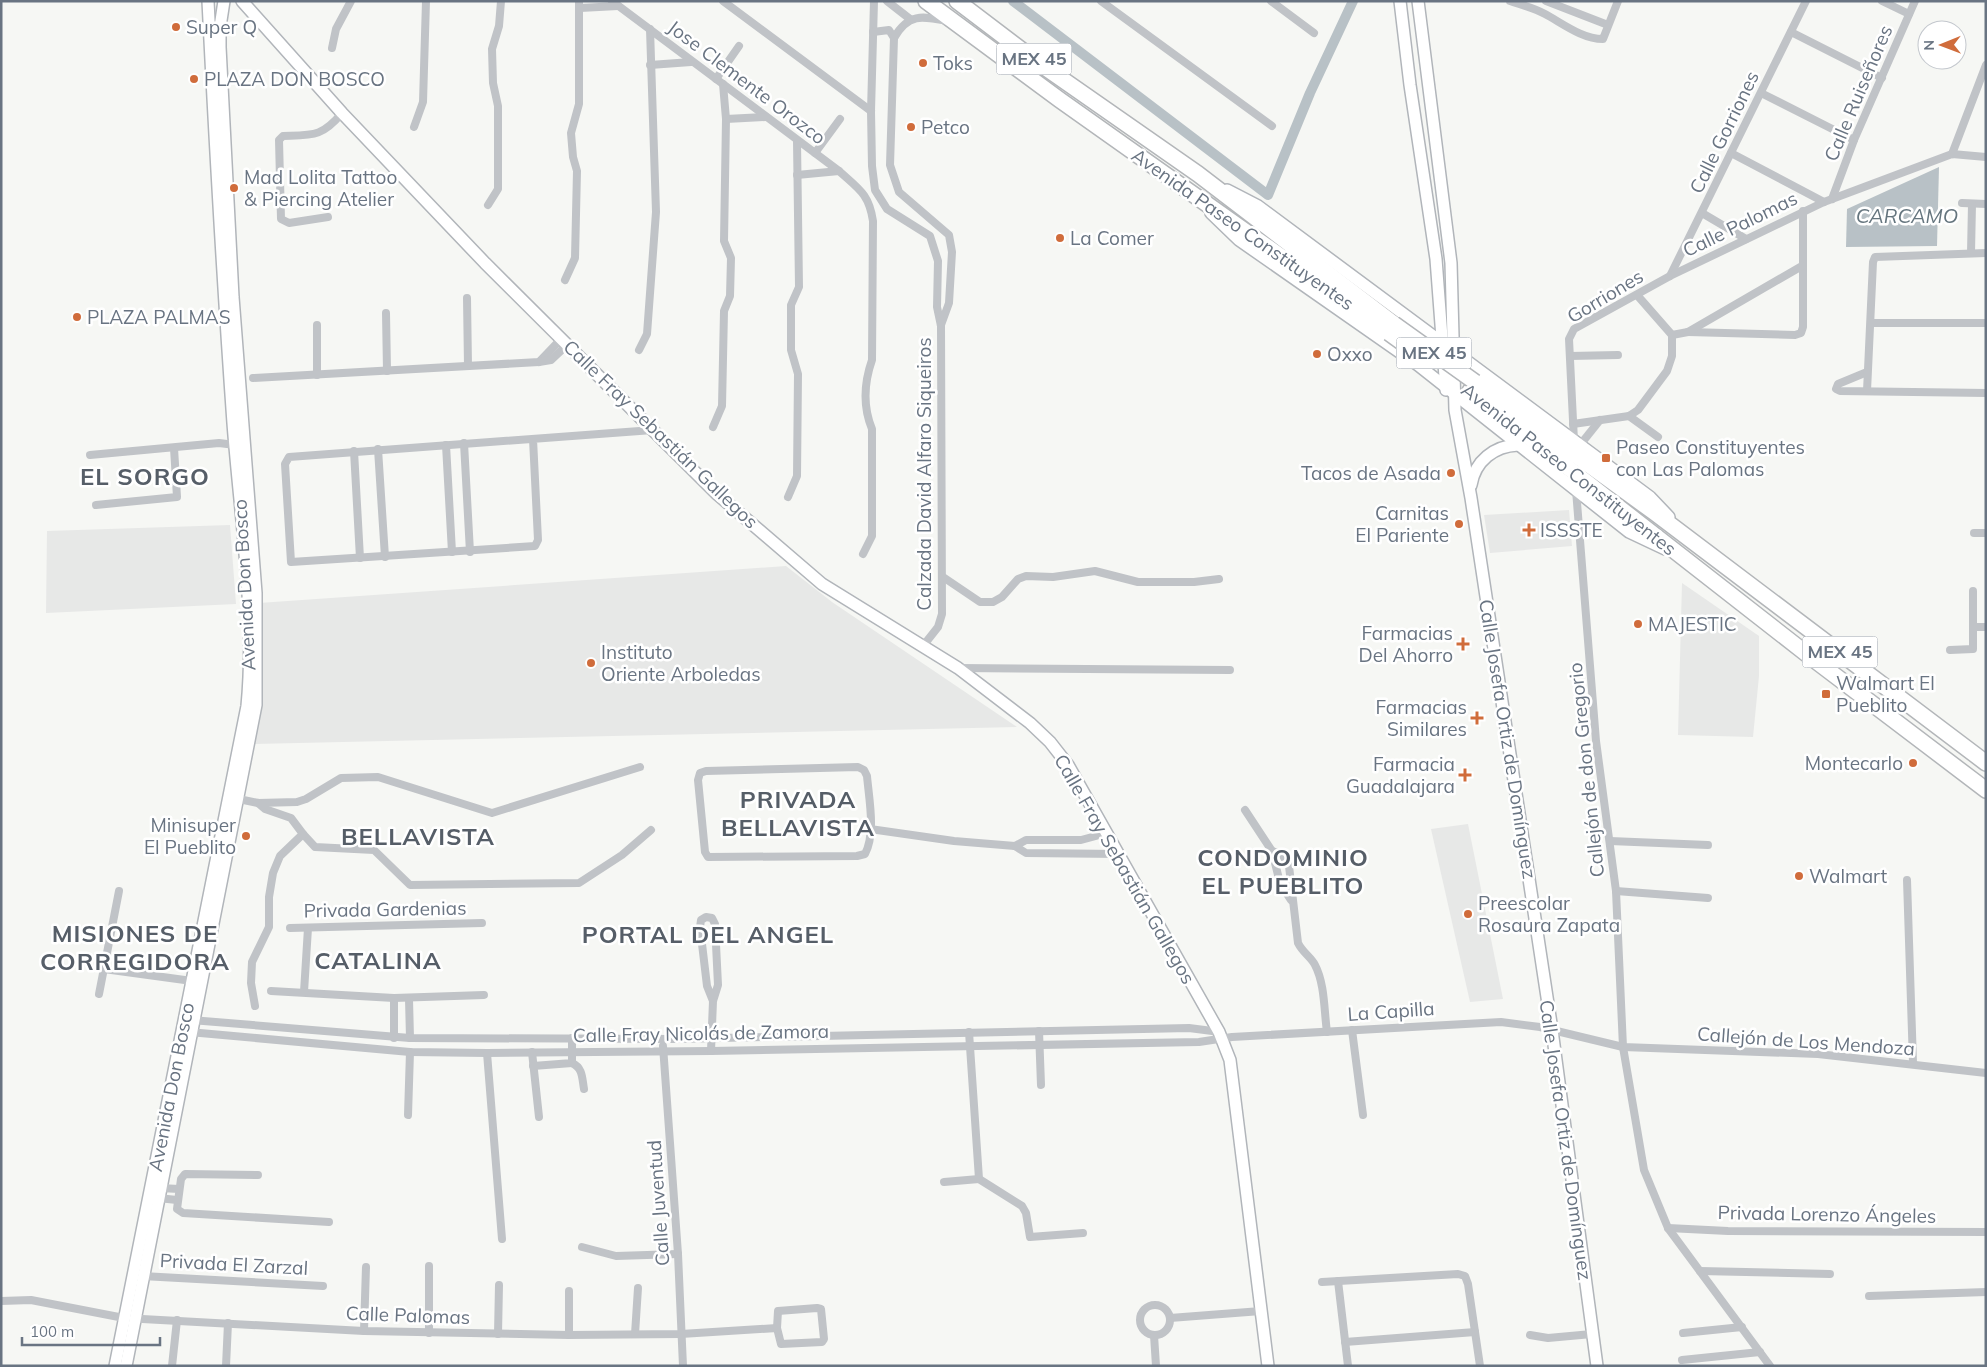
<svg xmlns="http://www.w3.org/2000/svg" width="1987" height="1367" font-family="Mulish,sans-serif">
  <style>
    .built { fill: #e7e8e7 }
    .water { fill: #b8c1c6 }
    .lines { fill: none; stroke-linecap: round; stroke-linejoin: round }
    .canal { stroke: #b8c1c6; stroke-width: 10 }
    .secondary-casing { stroke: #b1b5ba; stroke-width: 14 }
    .highway-casing { stroke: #b3b6b9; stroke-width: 18 }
    .street { stroke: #c0c3c7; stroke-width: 8 }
    .secondary { stroke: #fff; stroke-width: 11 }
    .highway { stroke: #fff; stroke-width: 15 }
    .highway-bridge-casing { stroke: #b3b6b9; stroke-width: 18; stroke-linecap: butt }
    .highway-bridge { stroke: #fff; stroke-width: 15 }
    .poi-dot { fill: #d06c3b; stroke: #fff; stroke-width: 2 }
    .labels { text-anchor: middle; stroke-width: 5; stroke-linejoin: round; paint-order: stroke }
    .shield { fill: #fff; stroke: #969ea8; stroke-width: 1 }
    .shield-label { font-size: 18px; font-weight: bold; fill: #697482 }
    .poi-label { font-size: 19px; fill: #697482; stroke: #fff; text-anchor: start }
    .street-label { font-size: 19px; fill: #697482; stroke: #fff }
    .water-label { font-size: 20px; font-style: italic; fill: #65757e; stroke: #fff }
    .district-label { font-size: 24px; font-weight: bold; letter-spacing: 1px; fill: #565e68; stroke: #fff }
  </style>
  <rect width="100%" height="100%" fill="#f6f7f4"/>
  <g class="built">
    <path d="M1569,510L1572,546L1490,553L1484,515Z"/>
    <path d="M230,525L236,604L46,613L47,531Z"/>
    <path d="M786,566L832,602L1017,727L253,744L258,723L259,603Z"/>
    <path d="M1682,583L1759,636V676L1753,737L1678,735Z"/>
    <path d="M1468,824L1503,999L1470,1002L1431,829Z"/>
  </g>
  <path class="water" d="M1939,167L1937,246L1846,247L1847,209Z"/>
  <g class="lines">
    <path class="canal" d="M1013,1L1268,195L1310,93L1353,1"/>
    <g class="secondary-casing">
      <g id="secondary">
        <path d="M242,1L342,113L485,263L717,494L822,584L958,668L1030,723L1050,742L1068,765L1219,1032L1230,1060L1268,1366"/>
        <path d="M1400,1L1410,85L1436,259L1446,390"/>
        <path d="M1418,1L1451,263L1455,410L1471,498L1552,1030L1597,1366"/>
        <path d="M1227,190L1258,206L1650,497L1669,517"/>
        <path d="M1211,213L1239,240L1418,365L1629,532L1665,549"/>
        <path d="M1471,485C1475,461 1494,446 1518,445"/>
        <path d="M115,1366L247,706C256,614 240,516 233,423C223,283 215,142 208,1"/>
        <path d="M126,1366L256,705V593L233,297L220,47V27L224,1"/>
      </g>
    </g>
    <g class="highway-casing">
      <g id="highway">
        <path d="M926,1L1060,100L1389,333"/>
        <path d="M957,1L1036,61L1198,174L1394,324"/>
        <path d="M1475,382L1655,513L1986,763"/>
        <path d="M1470,391L1808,655L1986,790"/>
      </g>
    </g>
    <g class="street">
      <path d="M612,1L839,171C859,189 869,194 873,221L872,360C864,383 863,407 872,429V536L863,554"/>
      <path d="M723,1L871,111"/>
      <path d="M874,1L871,111L872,166L875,190L887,209L930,236L938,261L937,307L941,326L942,614L938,627L923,646"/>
      <path d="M887,1L910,19"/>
      <path d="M1101,1L1272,126"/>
      <path d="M1271,1L1314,33"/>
      <path d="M1510,1C1522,5 1534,8 1545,14C1562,23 1582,39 1603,39L1618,1"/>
      <path d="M1546,1L1608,25"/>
      <path d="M1882,1L1909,14"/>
      <path d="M580,8L618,6"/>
      <path d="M873,32L889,30L894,38"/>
      <path d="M1791,32L1882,78"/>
      <path d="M332,48L336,29L351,1"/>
      <path d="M650,65L691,62"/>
      <path d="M716,79L739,46"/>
      <path d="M1761,93L1854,140"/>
      <path d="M726,119L766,117"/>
      <path d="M414,127L423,102L426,1"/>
      <path d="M815,153L840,119"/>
      <path d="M1731,153L1824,202"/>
      <path d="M1952,154L1986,65"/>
      <path d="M797,175L839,171"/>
      <path d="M1832,199L1854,140L1915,1"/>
      <path d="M1962,203L1986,204"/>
      <path d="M488,205L498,189V106L493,83L492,49L499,26L501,1"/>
      <path d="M1702,213L1746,239"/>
      <path d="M328,217L289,223L281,219L279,140L283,136C313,135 322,137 342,113"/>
      <path d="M1971,253L1972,204"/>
      <path d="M1670,276L1806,1"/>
      <path d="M565,280L575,258L577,171L573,157L571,133L579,104V1"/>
      <path d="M467,298L468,366"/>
      <path d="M386,313L387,371"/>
      <path d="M1871,323H1986"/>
      <path d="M941,325L949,303L952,252L949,235L899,192L890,165L894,38C908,13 922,16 947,21"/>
      <path d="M1688,332L1795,335L1801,333L1803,327V211"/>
      <path d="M1672,335L1688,332L1802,266"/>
      <path d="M639,350L647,334L656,212L650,29"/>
      <path d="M1570,356L1618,355"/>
      <path d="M539,362L562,338"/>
      <path d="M1867,372L1838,384L1836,389L1840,391L1986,393"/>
      <path d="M317,375V325"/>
      <path d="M253,378L539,362L551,360L568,344"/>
      <path d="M1867,391L1873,262L1875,257L1986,253"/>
      <path d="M1629,416L1658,437"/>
      <path d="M1573,424L1629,416L1638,410L1667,371L1672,356V335L1637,295"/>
      <path d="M713,427L722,406L724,311L730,296L731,258L724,241L726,119L723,84"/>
      <path d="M533,439L538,540L535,546L291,562L285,464L289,457L653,430"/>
      <path d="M1574,441L1569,339L1574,329L1670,276L1824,202L1952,154L1986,157"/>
      <path d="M464,443L470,552"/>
      <path d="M446,445L452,552"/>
      <path d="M1580,445L1600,420"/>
      <path d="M378,449L385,557"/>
      <path d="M354,451L360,558"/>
      <path d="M90,455L219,443L235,445"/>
      <path d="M1576,490L1596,741L1616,891L1623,1047L1644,1170L1668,1228L1770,1366"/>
      <path d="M788,497L797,476L798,374L791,350V305L799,287L797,141"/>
      <path d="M96,505L177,497L174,448"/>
      <path d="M1974,533H1986"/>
      <path d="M943,577L980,602H993L1002,597L1018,579L1026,576L1053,577L1095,571L1138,582H1194L1219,579"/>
      <path d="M1974,627H1986"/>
      <path d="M1950,650L1973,649V591"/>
      <path d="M958,668L1230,670"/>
      <path d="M858,767L864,770L867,776C869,799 876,833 865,854L857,856L708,857L705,852L698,780L700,773L706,771Z"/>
      <path d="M234,798L258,803L297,802L306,799L341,778L378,777L492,813L640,767"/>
      <path d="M1245,810L1272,851L1280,883L1291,900"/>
      <path d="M870,829L954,841L1015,846L1026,853L1119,854"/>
      <path d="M303,834L315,847L374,850L410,885L579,883L622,855L651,830"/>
      <path d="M1610,841L1708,845"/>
      <path d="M1015,846L1026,840H1081L1107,833"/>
      <path d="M1272,851L1282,854L1289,866L1298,943C1303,953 1311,957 1315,965C1325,984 1324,1011 1327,1032"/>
      <path d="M1907,880L1913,1063"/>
      <path d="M1616,891L1708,898"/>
      <path d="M290,928L482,923"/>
      <path d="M104,969L192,981"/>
      <path d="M271,991L394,998L484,995"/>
      <path d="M304,992L308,928"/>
      <path d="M99,994L119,891"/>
      <path d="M394,998V1038"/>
      <path d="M409,999L410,1038"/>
      <path d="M255,1006L251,983L252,962L269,927V897L273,873L280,856L303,834L291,818L265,809L258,803"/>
      <path d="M191,1020L410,1038L676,1039L1189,1028L1220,1032"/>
      <path d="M1352,1030L1363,1115"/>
      <path d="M1039,1031L1041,1085"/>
      <path d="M189,1032L410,1052L487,1053L711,1051L1199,1042L1232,1037L1501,1022L1540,1027L1623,1047L1818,1054L1986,1073"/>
      <path d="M969,1032L979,1179L1022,1206L1026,1213L1030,1237L1083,1233"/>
      <path d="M663,1046L678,1254L683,1366"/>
      <path d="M711,1051L713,1001L718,985L715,924L712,918L706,917L701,920L700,927L707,986L713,1001"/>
      <path d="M532,1052L539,1117"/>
      <path d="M487,1053L502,1239"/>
      <path d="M572,1063C583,1068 582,1078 584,1089"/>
      <path d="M533,1066L572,1063V1038"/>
      <path d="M408,1115L410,1052"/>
      <path d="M258,1175L185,1174L181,1179L177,1209L183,1213L329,1222"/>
      <path d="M944,1182L979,1179"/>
      <path d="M160,1188L179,1189"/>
      <path d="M158,1198L177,1200"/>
      <path d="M1668,1228L1728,1231L1986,1232"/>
      <path d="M582,1247L616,1256L678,1254"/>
      <path d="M429,1266V1333"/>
      <path d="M1700,1271L1830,1274"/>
      <path d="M142,1276L323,1286"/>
      <path d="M1338,1281L1348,1366"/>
      <path d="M1322,1282L1458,1274L1465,1276L1468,1284L1480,1366"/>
      <path d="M569,1291V1335"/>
      <path d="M1869,1296L1986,1292"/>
      <path d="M1,1301L31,1300L124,1318L364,1331L569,1335L681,1334L777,1328"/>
      <circle cx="1155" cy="1320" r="15"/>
      <path d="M817,1308L821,1309L824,1339L822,1342L781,1344L777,1328L778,1311Z"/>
      <path d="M1170,1318L1261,1311"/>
      <path d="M364,1331L366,1267"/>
      <path d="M1683,1333L1742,1327"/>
      <path d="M498,1334L499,1285"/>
      <path d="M635,1334L638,1288"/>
      <path d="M1154,1335L1156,1366"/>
      <path d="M1530,1335L1548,1338L1592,1334"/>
      <path d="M1345,1342L1475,1332"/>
      <path d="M1682,1360L1760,1352"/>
      <path d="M172,1366L177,1320"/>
      <path d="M226,1366L228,1323"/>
    </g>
    <use href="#secondary" class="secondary"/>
    <use href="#highway" class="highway"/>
    <g class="highway-bridge-casing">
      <g id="highway-bridge">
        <path d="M1394,324L1475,382"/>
        <path d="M1389,333L1418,354"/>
      </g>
    </g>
    <use href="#highway-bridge" class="highway-bridge"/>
  </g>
  <g class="poi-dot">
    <circle cx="176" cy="27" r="5"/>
    <circle cx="923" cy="63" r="5"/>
    <circle cx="194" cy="79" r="5"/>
    <circle cx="911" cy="127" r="5"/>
    <circle cx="234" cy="188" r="5"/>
    <circle cx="1060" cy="238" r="5"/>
    <circle cx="77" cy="317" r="5"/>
    <circle cx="1317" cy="354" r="5"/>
    <rect x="1601" y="453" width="10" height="10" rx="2.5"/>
    <circle cx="1451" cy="473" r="5"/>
    <circle cx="1459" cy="524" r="5"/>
    <path d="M1526.5 522.5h5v5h5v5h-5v5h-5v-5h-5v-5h5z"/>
    <circle cx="1638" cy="624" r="5"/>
    <path d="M1460.5 636.5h5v5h5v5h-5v5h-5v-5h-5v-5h5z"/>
    <circle cx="591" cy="663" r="5"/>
    <rect x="1821" y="689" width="10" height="10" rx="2.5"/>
    <path d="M1474.5 710.5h5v5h5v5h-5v5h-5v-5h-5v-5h5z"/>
    <circle cx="1913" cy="763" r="5"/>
    <path d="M1462.5 767.5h5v5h5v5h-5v5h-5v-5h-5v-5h5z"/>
    <circle cx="246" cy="836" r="5"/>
    <circle cx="1799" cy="876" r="5"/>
    <circle cx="1468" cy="914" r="5"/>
  </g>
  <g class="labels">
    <g class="shield">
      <rect x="996.5" y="43.5" width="75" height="31" rx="4"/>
      <rect x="1396.5" y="337.5" width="75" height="31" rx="4"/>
      <rect x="1802.5" y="636.5" width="75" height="31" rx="4"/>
    </g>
    <g class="shield-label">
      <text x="1034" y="65">MEX 45</text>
      <text x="1434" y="359">MEX 45</text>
      <text x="1840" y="658">MEX 45</text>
    </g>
    <g class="poi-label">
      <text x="186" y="34">Super Q</text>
      <text x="933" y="70">Toks</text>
      <text x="204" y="86">PLAZA DON BOSCO</text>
      <text x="921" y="134">Petco</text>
      <text x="244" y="184">Mad Lolita Tattoo<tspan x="244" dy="22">&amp; Piercing Atelier</tspan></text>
      <text x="1070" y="245">La Comer</text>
      <text x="87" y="324">PLAZA PALMAS</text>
      <text x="1327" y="361">Oxxo</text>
      <text x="1616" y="454">Paseo Constituyentes<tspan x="1616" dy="22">con Las Palomas</tspan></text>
      <text x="1441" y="480" text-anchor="end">Tacos de Asada</text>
      <text x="1449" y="520" text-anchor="end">Carnitas<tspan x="1449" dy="22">El Pariente</tspan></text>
      <text x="1540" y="537">ISSSTE</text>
      <text x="1648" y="631">MAJESTIC</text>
      <text x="1453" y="640" text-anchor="end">Farmacias<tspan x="1453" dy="22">Del Ahorro</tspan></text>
      <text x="601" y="659">Instituto<tspan x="601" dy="22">Oriente Arboledas</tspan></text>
      <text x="1836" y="690">Walmart El<tspan x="1836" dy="22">Pueblito</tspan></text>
      <text x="1467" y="714" text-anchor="end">Farmacias<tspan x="1467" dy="22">Similares</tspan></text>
      <text x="1903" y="770" text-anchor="end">Montecarlo</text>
      <text x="1455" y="771" text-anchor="end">Farmacia<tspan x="1455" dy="22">Guadalajara</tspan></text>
      <text x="236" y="832" text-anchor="end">Minisuper<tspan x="236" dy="22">El Pueblito</tspan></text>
      <text x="1809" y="883">Walmart</text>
      <text x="1478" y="910">Preescolar<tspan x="1478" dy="22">Rosaura Zapata</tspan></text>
    </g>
    <g class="street-label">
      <text transform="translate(747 82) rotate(37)" y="7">Jose Clemente Orozco</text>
      <text transform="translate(1858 93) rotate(-67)" y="7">Calle Ruiseñores</text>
      <text transform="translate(1724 132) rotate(-64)" y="7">Calle Gorriones</text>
      <text transform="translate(1740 224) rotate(-26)" y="7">Calle Palomas</text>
      <text transform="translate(1243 229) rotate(35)" y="7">Avenida Paseo Constituyentes</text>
      <text transform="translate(1605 296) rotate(-31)" y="7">Gorriones</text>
      <text transform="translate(661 434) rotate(44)" y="7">Calle Fray Sebastián Gallegos</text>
      <text transform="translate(1569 469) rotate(38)" y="7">Avenida Paseo Constituyentes</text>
      <text transform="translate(924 474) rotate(-90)" y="7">Calzada David Alfaro Siqueiros</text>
      <text transform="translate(244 585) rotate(-93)" y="7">Avenida Don Bosco</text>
      <text transform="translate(1508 739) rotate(81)" y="7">Calle Josefa Ortiz de Domínguez</text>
      <text transform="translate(1586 770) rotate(-96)" y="7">Callejón de don Gregorio</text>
      <text transform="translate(1125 869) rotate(60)" y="7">Calle Fray Sebastián Gallegos</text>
      <text transform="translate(385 909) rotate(-1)" y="7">Privada Gardenias</text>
      <text transform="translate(1391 1011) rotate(-4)" y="7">La Capilla</text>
      <text transform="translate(701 1033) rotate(-1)" y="7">Calle Fray Nicolás de Zamora</text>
      <text transform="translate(1806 1041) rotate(4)" y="7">Callejón de Los Mendoza</text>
      <text transform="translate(171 1087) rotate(-79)" y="7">Avenida Don Bosco</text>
      <text transform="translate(1566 1140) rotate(82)" y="7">Calle Josefa Ortiz de Domínguez</text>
      <text transform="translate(658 1203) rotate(-94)" y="7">Calle Juventud</text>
      <text transform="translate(1827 1214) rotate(1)" y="7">Privada Lorenzo Ángeles</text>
      <text transform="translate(234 1264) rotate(3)" y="7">Privada El Zarzal</text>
      <text transform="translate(408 1315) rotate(2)" y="7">Calle Palomas</text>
    </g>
    <g class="water-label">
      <text x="1907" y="223">CARCAMO</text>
    </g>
    <g class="district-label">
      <text x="145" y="485">EL SORGO</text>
      <text x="798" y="808">PRIVADA<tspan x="798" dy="28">BELLAVISTA</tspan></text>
      <text x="418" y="845">BELLAVISTA</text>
      <text x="1283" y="866">CONDOMINIO<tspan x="1283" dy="28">EL PUEBLITO</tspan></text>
      <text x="135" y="942">MISIONES DE<tspan x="135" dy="28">CORREGIDORA</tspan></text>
      <text x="708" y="943">PORTAL DEL ANGEL</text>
      <text x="378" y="969">CATALINA</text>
    </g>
  </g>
  <rect width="1987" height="1367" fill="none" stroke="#697482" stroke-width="5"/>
  <g transform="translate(1942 45) rotate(269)"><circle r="24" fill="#ffffff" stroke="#c3c7cd"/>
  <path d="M0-4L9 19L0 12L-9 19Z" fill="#d06c3b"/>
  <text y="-8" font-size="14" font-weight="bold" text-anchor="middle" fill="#697482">N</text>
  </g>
  <path d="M22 1337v8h138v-8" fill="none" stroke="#697482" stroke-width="2.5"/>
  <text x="30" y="1337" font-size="15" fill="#697482" stroke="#ffffff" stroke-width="4" paint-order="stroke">100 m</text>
</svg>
